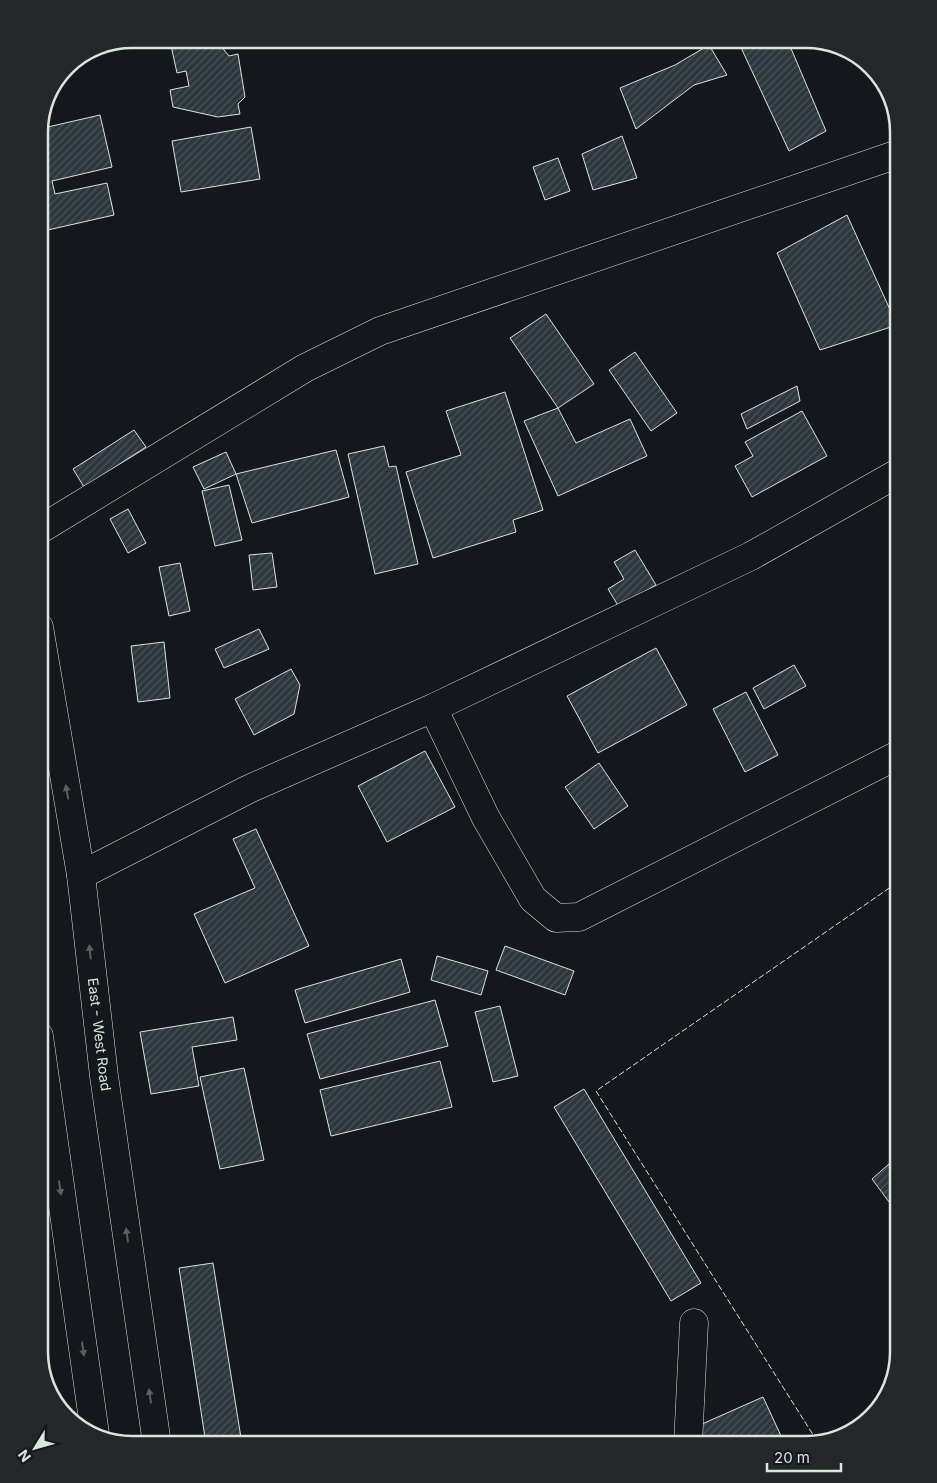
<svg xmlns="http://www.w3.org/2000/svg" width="937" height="1483" font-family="Inter,sans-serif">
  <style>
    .building { fill: url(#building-hatch); stroke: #d8e6dc }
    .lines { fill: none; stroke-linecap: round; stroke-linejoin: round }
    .minor-casing { stroke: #d8e6dc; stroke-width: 29 }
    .major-casing { stroke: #d8e6dc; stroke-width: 29 }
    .minor { stroke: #14181c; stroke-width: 28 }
    .major { stroke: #14181c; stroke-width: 28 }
    .fence { stroke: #d8e6dc; stroke-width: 1; stroke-dasharray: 6 2.5; stroke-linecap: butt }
    .oneway { fill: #59605f }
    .labels { text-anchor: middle; stroke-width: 4; stroke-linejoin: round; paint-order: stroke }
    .street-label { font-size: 14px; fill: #d8e6dc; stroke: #14181c }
    .rim { fill: none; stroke: #d8e6dc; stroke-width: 2.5 }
  </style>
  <defs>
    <pattern id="building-hatch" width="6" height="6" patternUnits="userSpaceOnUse" patternTransform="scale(1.25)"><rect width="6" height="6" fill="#2c363c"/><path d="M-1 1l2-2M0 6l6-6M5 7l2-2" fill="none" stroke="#4a5358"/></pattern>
  </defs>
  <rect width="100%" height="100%" fill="#14181c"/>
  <g class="building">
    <path d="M183,39H215L229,56L238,54L245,97L238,104L240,114L218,117L173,107L170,90L189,86L186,71L177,73L170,41Z"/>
    <path d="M737,39H787L826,131L789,151Z"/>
    <path d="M709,45L727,75L694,85L636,129L620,88L675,65Z"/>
    <path d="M100,115L112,167L52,181L55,194L107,183L114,215L39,232V129Z"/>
    <path d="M251,127L260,179L181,192L172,141Z"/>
    <path d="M622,136L637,178L593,190L582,154Z"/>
    <path d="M558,158L570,191L545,200L533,167Z"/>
    <path d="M847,215L897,325L820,350L777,253Z"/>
    <path d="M546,314L594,384L558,408L510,338Z"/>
    <path d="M635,352L677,413L651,431L609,370Z"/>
    <path d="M797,386L800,401L747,429L741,414Z"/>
    <path d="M505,392L543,510L513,520L516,532L433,558L406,472L461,455L446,411Z"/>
    <path d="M558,408L576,443L630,419L647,456L558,496L524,421Z"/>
    <path d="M802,411L827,456L752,497L735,466L753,456L745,442Z"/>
    <path d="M134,430L146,447L84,487L73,469Z"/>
    <path d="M384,446L389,467L396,466L418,564L375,574L348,454Z"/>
    <path d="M336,450L349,497L252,523L236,474Z"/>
    <path d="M226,452L236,474L204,489L193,467Z"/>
    <path d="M229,485L242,540L215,546L202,491Z"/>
    <path d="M128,509L146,543L128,553L110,519Z"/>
    <path d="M635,550L656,585L619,607L608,589L624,579L614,562Z"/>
    <path d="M272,553L277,587L253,590L249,555Z"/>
    <path d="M180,563L190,611L169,616L159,567Z"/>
    <path d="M259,629L269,649L224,668L215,649Z"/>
    <path d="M164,642L170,698L138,702L131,646Z"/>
    <path d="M656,648L687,705L598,753L567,696Z"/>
    <path d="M794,665L806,686L764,709L753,688Z"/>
    <path d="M291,669L300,685L294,714L254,735L235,699Z"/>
    <path d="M746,692L778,755L745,772L713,709Z"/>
    <path d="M425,751L455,807L387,842L358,786Z"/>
    <path d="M599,763L628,806L594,829L565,787Z"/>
    <path d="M256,829L309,946L225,983L194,914L255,888L233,839Z"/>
    <path d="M505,946L574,971L565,995L496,970Z"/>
    <path d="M437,956L488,971L481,995L431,980Z"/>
    <path d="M401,959L410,992L305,1023L295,990Z"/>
    <path d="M435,1000L448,1046L320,1079L307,1034Z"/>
    <path d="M500,1006L518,1076L493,1082L475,1012Z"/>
    <path d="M233,1017L237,1040L192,1047L199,1086L151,1094L140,1032Z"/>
    <path d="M440,1061L452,1107L331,1136L320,1090Z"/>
    <path d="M244,1068L264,1160L220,1169L200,1077Z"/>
    <path d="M584,1089L701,1283L671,1301L554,1107Z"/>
    <path d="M898,1156V1214L872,1179Z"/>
    <path d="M213,1263L242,1444H206L179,1268Z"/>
    <path d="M763,1397L782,1438L767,1444H700L693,1428Z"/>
  </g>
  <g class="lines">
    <g class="minor-casing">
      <g id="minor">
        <path d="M39,530L305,368L380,331L898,154"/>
        <path d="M433,708L486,818L533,899L556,918L579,917L898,755"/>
        <path d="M81,875L249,789L433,708L751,556L898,473"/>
        <path d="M688,1444L694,1323"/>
      </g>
    </g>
    <g class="major-casing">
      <g id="major">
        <path id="s1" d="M39,627L81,875L104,1076L157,1444"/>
        <path d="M39,1036L95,1434"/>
      </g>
    </g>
    <use href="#minor" class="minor"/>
    <use href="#major" class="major"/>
    <path class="fence" d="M817,1441L596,1091L898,882"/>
  </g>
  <defs><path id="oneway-solid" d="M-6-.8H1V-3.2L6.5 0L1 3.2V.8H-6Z" transform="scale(1.25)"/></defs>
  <g class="oneway">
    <use href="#oneway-solid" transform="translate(67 792) rotate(-100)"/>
    <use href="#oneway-solid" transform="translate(90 952) rotate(-96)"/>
    <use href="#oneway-solid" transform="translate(60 1188) rotate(82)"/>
    <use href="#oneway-solid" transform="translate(127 1235) rotate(-98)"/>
    <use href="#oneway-solid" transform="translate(83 1349) rotate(82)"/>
    <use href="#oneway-solid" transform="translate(150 1396) rotate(-98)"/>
  </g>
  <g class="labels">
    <g class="street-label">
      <text dy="5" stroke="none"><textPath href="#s1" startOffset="412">East - West Road</textPath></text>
    </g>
  </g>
  <path d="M0 0H937V1483H0ZM132 48H806A84 84 0 0 1 890 132V1352A84 84 0 0 1 806 1436H132A84 84 0 0 1 48 1352V132A84 84 0 0 1 132 48Z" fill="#24282b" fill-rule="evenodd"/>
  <path class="rim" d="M132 48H806A84 84 0 0 1 890 132V1352A84 84 0 0 1 806 1436H132A84 84 0 0 1 48 1352V132A84 84 0 0 1 132 48Z"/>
  <g transform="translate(35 1448) rotate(233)" stroke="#14181c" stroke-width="4" paint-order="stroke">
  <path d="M0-4L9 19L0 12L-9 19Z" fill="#d8e6dc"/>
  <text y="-8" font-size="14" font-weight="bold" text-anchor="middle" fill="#d8e6dc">N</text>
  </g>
  <path d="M767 1463v8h74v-8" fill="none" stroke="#d8e6dc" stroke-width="2.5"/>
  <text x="774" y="1463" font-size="15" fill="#d8e6dc" stroke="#14181c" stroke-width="4" paint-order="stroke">20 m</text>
</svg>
